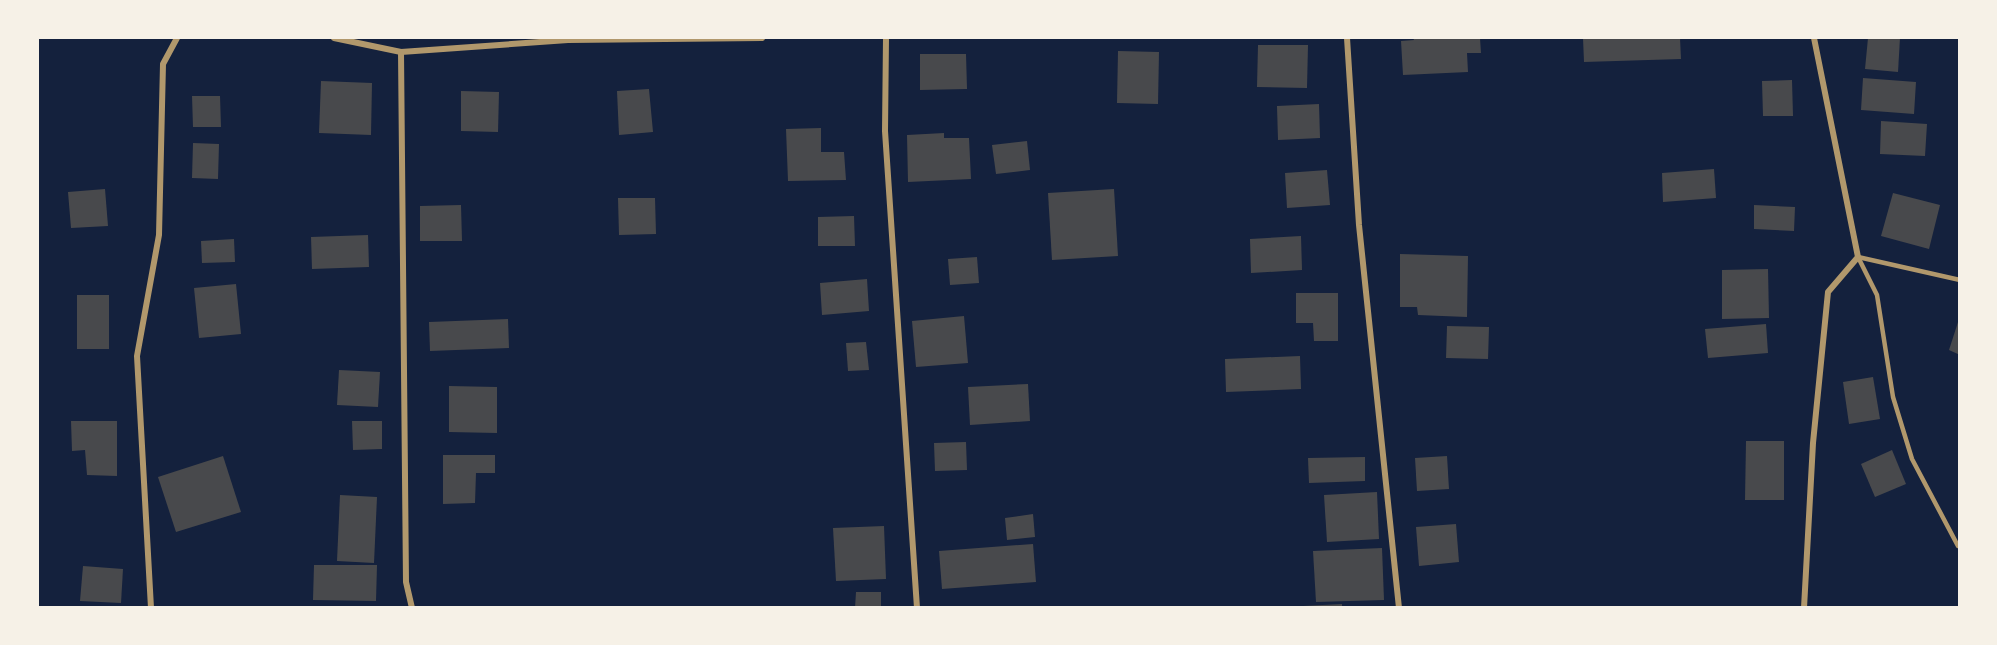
<svg xmlns="http://www.w3.org/2000/svg" width="1997" height="645" font-family="'PT Sans',sans-serif">
  <style>
    .building { fill: #48494c }
    .lines { fill: none; stroke-linecap: round; stroke-linejoin: round }
    .service { stroke: #b1986c; stroke-width: 4.5 }
    .minor { stroke: #b1986c; stroke-width: 6 }
  </style>
  <rect width="100%" height="100%" fill="#14213d"/>
  <g class="building">
    <path d="M1413,38H1480L1481,53H1467L1468,72L1403,75L1401,41L1414,40Z"/>
    <path d="M1583,38H1680L1681,59L1584,62Z"/>
    <path d="M1868,38H1900L1898,72L1865,69Z"/>
    <path d="M1258,45H1308L1307,88L1257,87Z"/>
    <path d="M1118,51L1159,52L1158,104L1117,103Z"/>
    <path d="M920,54H966L967,89L920,90Z"/>
    <path d="M1863,78L1916,82L1914,114L1861,110Z"/>
    <path d="M1792,80L1793,116H1763L1762,81Z"/>
    <path d="M321,81L372,83L371,135L319,133Z"/>
    <path d="M649,89L653,132L619,135L617,91Z"/>
    <path d="M461,91L499,92L498,132L461,131Z"/>
    <path d="M192,96H220L221,127H193Z"/>
    <path d="M1319,104L1320,138L1278,140L1277,106Z"/>
    <path d="M1881,121L1927,124L1925,156L1880,154Z"/>
    <path d="M821,128V152H844L846,180L788,181L786,129Z"/>
    <path d="M944,133V138H969L971,179L908,182L907,135Z"/>
    <path d="M1027,141L1030,170L996,174L992,145Z"/>
    <path d="M193,143L219,144L218,179L192,178Z"/>
    <path d="M1714,169L1716,198L1663,202L1662,173Z"/>
    <path d="M1327,170L1330,205L1287,208L1285,173Z"/>
    <path d="M105,189L108,226L71,228L68,192Z"/>
    <path d="M1114,189L1118,256L1052,260L1048,193Z"/>
    <path d="M1893,193L1940,205L1929,249L1881,236Z"/>
    <path d="M618,198H655L656,234L619,235Z"/>
    <path d="M461,205L462,241H420V206Z"/>
    <path d="M1754,205L1795,207L1794,231L1754,229Z"/>
    <path d="M854,216L855,246H818V217Z"/>
    <path d="M368,235L369,267L312,269L311,237Z"/>
    <path d="M1301,236L1302,270L1251,273L1250,239Z"/>
    <path d="M234,239L235,262L202,263L201,241Z"/>
    <path d="M1400,254L1468,256L1467,317L1418,315L1417,307H1400Z"/>
    <path d="M977,257L979,283L950,285L948,259Z"/>
    <path d="M1768,269L1769,318L1722,319V270Z"/>
    <path d="M867,279L869,311L822,315L820,283Z"/>
    <path d="M236,284L241,334L199,338L194,288Z"/>
    <path d="M1296,293H1338V341H1314L1313,323H1296Z"/>
    <rect x="77" y="295" width="32" height="54"/>
    <path d="M964,316L968,363L916,367L912,321Z"/>
    <path d="M508,319L509,348L430,351L429,322Z"/>
    <path d="M1959,319H1960V355L1949,350Z"/>
    <path d="M1766,324L1768,353L1708,358L1705,329Z"/>
    <path d="M1447,326L1489,327L1488,359L1446,358Z"/>
    <path d="M866,342L869,370L848,371L846,343Z"/>
    <path d="M1300,356L1301,389L1226,392L1225,359Z"/>
    <path d="M339,370L380,372L378,407L337,405Z"/>
    <path d="M1873,377L1880,419L1849,424L1843,382Z"/>
    <path d="M1028,384L1030,421L970,425L968,387Z"/>
    <path d="M449,386L497,387V433L449,432Z"/>
    <path d="M71,421H117V476L87,475L85,450L72,451Z"/>
    <path d="M352,421H382V449L353,450Z"/>
    <path d="M1746,441H1784V500H1745Z"/>
    <path d="M966,442L967,470L935,471L934,443Z"/>
    <path d="M1892,450L1906,484L1875,497L1861,464Z"/>
    <path d="M443,455H495V473H476L475,503L443,504Z"/>
    <path d="M223,456L241,512L176,532L158,477Z"/>
    <path d="M1447,456L1449,489L1417,491L1415,458Z"/>
    <path d="M1365,457V481L1309,483L1308,458Z"/>
    <path d="M1377,492L1379,539L1327,542L1324,495Z"/>
    <path d="M340,495L377,497L374,563L337,561Z"/>
    <path d="M1033,514L1035,537L1007,540L1005,518Z"/>
    <path d="M1456,524L1459,562L1419,566L1416,527Z"/>
    <path d="M884,526L886,579L836,581L833,528Z"/>
    <path d="M1033,544L1036,582L942,589L939,551Z"/>
    <path d="M1382,548L1384,600L1316,602L1313,551Z"/>
    <path d="M314,565H377L376,601L313,600Z"/>
    <path d="M83,566L123,569L121,603L80,601Z"/>
    <path d="M856,592H881V608H855Z"/>
    <path d="M1342,604V608H1303V606Z"/>
  </g>
  <g class="lines">
    <g class="service">
      <path d="M1858,257L1877,295L1893,397L1912,459L1958,546"/>
      <path d="M1858,257L1960,280"/>
    </g>
    <g class="minor">
      <path d="M334,38L401,52L568,40L762,38"/>
      <path d="M886,38L885,131L917,608"/>
      <path d="M1347,38L1359,225L1399,608"/>
      <path d="M401,52L406,582L412,608"/>
      <path d="M151,608L137,356L159,235L163,64L177,38"/>
      <path d="M1804,608L1813,443L1828,292L1858,257L1814,38"/>
    </g>
  </g>
  <rect width="1997" height="645" fill="none" stroke="#f6f1e7" stroke-width="78"/>
</svg>
